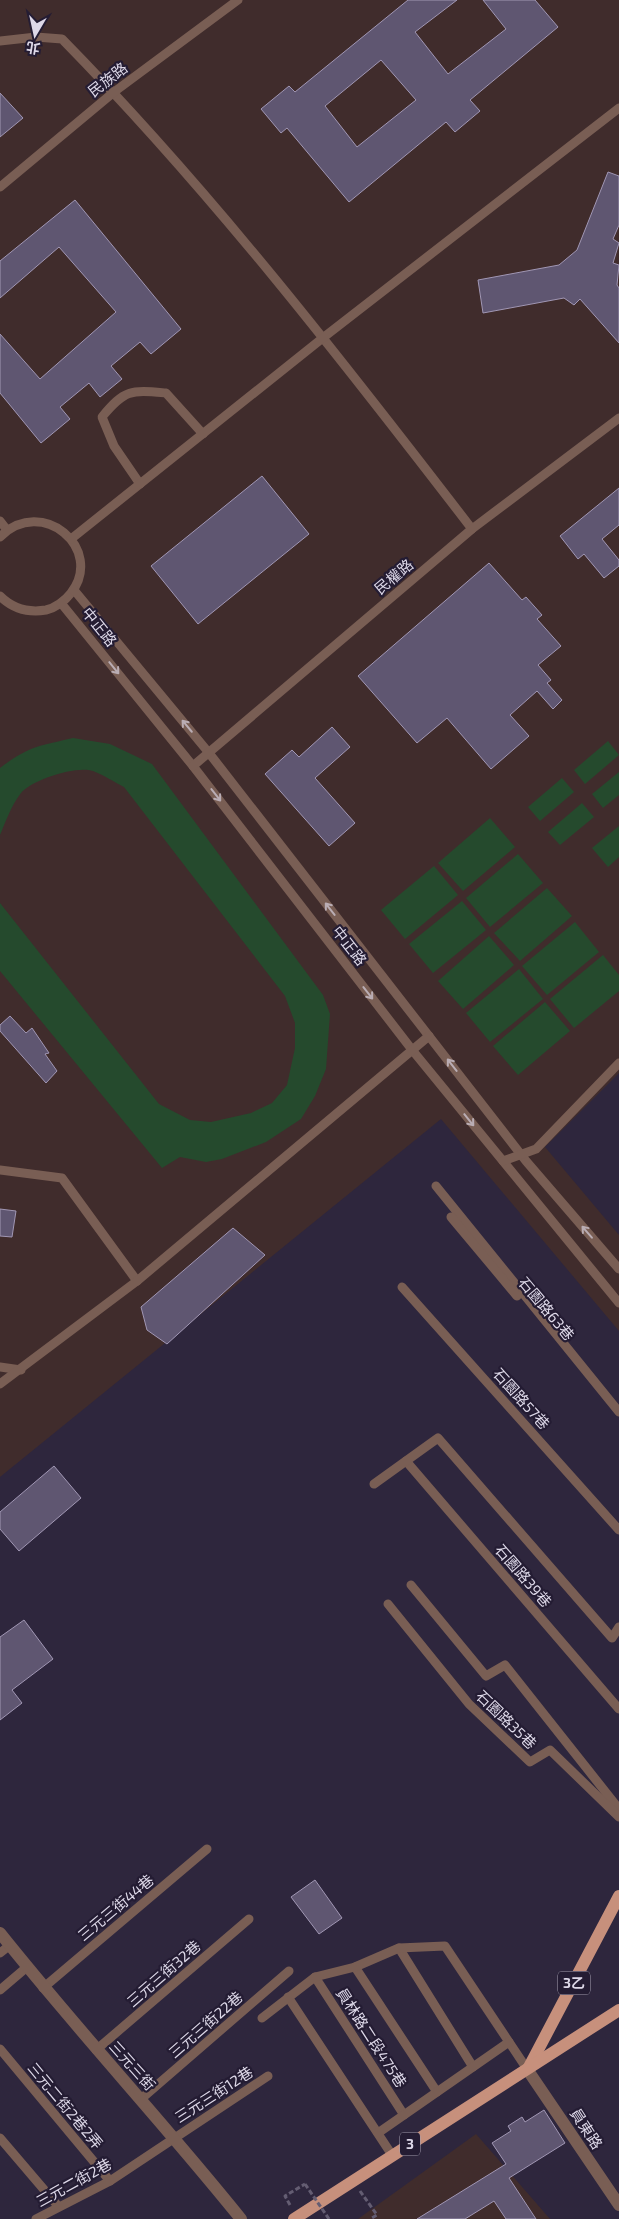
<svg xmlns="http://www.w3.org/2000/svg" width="619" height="2219" font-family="'Exo 2','Noto Sans TC',sans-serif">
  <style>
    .education { fill: #402c2c }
    .pitch { fill: #254a2d }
    .building { fill: #5f5671; stroke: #a197b4; fill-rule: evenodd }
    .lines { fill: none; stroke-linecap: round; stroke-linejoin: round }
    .path { stroke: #645d72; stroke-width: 3; stroke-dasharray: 5 2.5; stroke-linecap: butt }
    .service { stroke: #795e54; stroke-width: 9 }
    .minor { stroke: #795e54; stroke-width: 12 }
    .tertiary { stroke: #795e54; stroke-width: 12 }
    .primary { stroke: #c7907c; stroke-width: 12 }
    .path-bridge { stroke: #645d72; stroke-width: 3; stroke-dasharray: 5 2.5; stroke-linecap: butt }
    .oneway { stroke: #baadb4 }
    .labels { text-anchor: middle; stroke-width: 4.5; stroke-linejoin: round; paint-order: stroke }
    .shield { fill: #241c33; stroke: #a6a0b2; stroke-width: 1 }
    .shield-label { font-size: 14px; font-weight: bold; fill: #ddd8e8 }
    .street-label { font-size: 15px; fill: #ddd8e8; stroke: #241c33 }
  </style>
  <rect width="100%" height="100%" fill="#2e263d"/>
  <g class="education">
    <path d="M0,0H619V1073L545,1147L619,1235V1331L441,1119L0,1477Z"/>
    <path d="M476,2134L550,2219H358Z"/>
  </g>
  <g class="pitch">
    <path d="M73,738L110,744L152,764L323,995L330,1014L326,1069L315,1096L301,1119L266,1142L222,1159L206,1162L180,1157L162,1168L0,971V903L159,1104L190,1120L211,1122L251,1113L272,1103L287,1085L295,1048V1023L285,996L124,787C114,782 104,775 93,771C77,765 31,780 21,793C11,806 6,821 0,835V768C29,746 39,746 73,738Z"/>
    <path d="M608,741L619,755L585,784L574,770Z"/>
    <path d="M619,772V795L603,808L592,794Z"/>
    <path d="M562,778L574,792L540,821L528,807Z"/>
    <path d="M582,803L594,817L560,845L548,832Z"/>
    <path d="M490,818L515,847L463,891L438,863Z"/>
    <path d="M619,826V857L608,867L592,848Z"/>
    <path d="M518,854L543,883L490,927L466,898Z"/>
    <path d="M434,866L458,895L405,939L381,910Z"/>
    <path d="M547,888L572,916L520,961L494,933Z"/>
    <path d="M462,901L486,930L433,973L409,944Z"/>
    <path d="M575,922L599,952L547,995L522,966Z"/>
    <path d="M489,936L514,965L463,1009L438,981Z"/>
    <path d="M603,955L619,975V991L574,1028L550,999Z"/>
    <path d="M519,969L543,999L490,1042L466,1013Z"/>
    <path d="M545,1002L570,1031L518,1075L493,1046Z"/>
  </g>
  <g class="building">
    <path d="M408,0H457L415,32L448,74L506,29L483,0H535L558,27L470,100L480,111L455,132L446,122L349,202L287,128L281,133L261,109L289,86L295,92ZM381,60L416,100L357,147L325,106Z"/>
    <path d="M0,93L23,118L0,137Z"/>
    <path d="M608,172L619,176V225L613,239L619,243L613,263L619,265L617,285L619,288V343L580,299L574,305L564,298L483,313L478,280L559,265L577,250Z"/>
    <path d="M75,200L181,329L151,354L140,342L111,366L122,379L100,397L89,383L60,407L70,419L41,443L0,393V334L40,379L116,312L59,247L0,298V261Z"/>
    <path d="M262,476L309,534L198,624L151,566Z"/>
    <path d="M619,488V525L602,539L619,560V566L604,578L584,554L578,559L560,536Z"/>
    <path d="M489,563L522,600L526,597L542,615L537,619L561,646L538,665L551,680L547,683L562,700L553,709L537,691L510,715L529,736L491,769L447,718L417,743L358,676Z"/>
    <path d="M332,727L350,747L315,778L355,823L329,846L265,774L292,750L299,757Z"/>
    <path d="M10,1016L26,1033L32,1028L49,1053L45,1054L57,1071L46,1083L0,1031V1025Z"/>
    <path d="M0,1209L16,1211L12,1237L0,1236Z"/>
    <path d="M233,1228L265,1255L167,1344L147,1330L141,1307Z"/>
    <path d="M54,1466L81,1498L19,1551L0,1529V1512Z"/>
    <path d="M24,1620L53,1659L12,1690L22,1703L0,1720V1637Z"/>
    <path d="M315,1880L342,1918L319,1934L291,1897Z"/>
    <path d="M544,2110L565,2143L509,2178L536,2219H506L494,2201L465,2219H417L506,2164L492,2143L511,2131L508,2126L522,2117L525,2122Z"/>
  </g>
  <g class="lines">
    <g class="path">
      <path d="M360,2191L377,2215L370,2219"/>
      <path d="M290,2205L285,2196L305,2184"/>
    </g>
    <g class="service">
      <path d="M0,41L36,37L62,39C211,191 342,360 472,529"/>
      <path d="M0,187L114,92L238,0"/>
      <path d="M140,484L114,446L102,417C125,389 131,390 166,393L203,434"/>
      <path d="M0,521L7,530"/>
      <path d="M0,537C42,495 105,549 71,593C65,601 55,608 46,610C28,613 13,609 0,596"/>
      <path d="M71,539L324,337L619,108"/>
      <path d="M74,590L209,753L526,1161L619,1269"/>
      <path d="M61,603L193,766L413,1051L619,1303"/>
      <path d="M193,766L472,529L619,418"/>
      <path d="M503,1161L536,1149L619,1063"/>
      <path d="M0,1170L62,1178L137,1281"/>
      <path d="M436,1186L619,1412"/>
      <path d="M451,1217L517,1296"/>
      <path d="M402,1287L619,1530"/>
      <path d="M0,1367L21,1370"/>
      <path d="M0,1384L137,1281L429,1036"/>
      <path d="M406,1461L619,1709"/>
      <path d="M374,1484L438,1438L612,1638L619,1627"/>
      <path d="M411,1585L486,1676L505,1665L619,1809"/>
      <path d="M388,1604L469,1704L530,1762L550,1750L619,1817"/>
      <path d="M399,1948L473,2067"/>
      <path d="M0,1953L10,1945"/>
      <path d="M355,1967L437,2092"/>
      <path d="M315,1977L404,2115"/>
      <path d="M43,1988L207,1849"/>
      <path d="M0,1990L27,1967"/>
      <path d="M288,1997L392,2155"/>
      <path d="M262,2018L315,1977L355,1967L399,1948L445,1946L527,2069"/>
      <path d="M0,2049L110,2181"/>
      <path d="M96,2050L249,1919"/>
      <path d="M141,2099L289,1971"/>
      <path d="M378,2133L509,2042"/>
      <path d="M0,2138L58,2206"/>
      <path d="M36,2219L110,2181L268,2076"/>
    </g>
    <path class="minor" d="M0,1933C78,2031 163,2122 241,2219"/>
    <path class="tertiary" d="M527,2069L619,2205"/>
    <g class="primary">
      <path d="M529,2067L619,1896"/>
      <path d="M294,2219L619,2010"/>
    </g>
    <path class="path-bridge" d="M305,2184L329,2219"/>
  </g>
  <defs><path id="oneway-shaft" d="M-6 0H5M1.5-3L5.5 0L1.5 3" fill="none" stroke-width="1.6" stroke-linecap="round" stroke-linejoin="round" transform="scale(1.25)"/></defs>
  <g class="oneway">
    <use href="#oneway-shaft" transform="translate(114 668) rotate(51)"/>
    <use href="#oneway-shaft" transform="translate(187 726) rotate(-130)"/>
    <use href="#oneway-shaft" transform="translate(216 795) rotate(52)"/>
    <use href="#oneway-shaft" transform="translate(330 909) rotate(-128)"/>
    <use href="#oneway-shaft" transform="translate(368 993) rotate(52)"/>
    <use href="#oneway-shaft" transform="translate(452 1065) rotate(-128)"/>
    <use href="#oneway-shaft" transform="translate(469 1120) rotate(51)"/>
    <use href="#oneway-shaft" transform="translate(587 1232) rotate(-131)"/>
  </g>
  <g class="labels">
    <g class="shield">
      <rect x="558" y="1971.5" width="32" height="23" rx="4"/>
      <rect x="400" y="2132.5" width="20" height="23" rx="4"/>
    </g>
    <g class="shield-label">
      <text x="574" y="1988">3乙</text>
      <text x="410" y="2149">3</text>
    </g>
    <g class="street-label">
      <text transform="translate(108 80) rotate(-38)" y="5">民族路</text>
      <text transform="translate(394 577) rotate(-40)" y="5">民權路</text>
      <text transform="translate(99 627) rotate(51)" y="5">中正路</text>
      <text transform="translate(349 946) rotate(52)" y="5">中正路</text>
      <text transform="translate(546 1309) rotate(50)" y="5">石園路63巷</text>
      <text transform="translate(521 1399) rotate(48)" y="5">石園路57巷</text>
      <text transform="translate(523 1576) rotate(49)" y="5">石園路39巷</text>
      <text transform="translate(506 1720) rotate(44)" y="5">石園路35巷</text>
      <text transform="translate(116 1908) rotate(-40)" y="5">三元三街44巷</text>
      <text transform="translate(164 1974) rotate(-41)" y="5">三元三街32巷</text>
      <text transform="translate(206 2025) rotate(-41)" y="5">三元三街22巷</text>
      <text transform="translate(371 2038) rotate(57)" y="5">員林路二段475巷</text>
      <text transform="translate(132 2066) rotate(48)" y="5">三元三街</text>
      <text transform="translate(214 2095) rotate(-33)" y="5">三元三街12巷</text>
      <text transform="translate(65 2106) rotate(50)" y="5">三元二街2巷2弄</text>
      <text transform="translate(586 2129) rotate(57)" y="5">員東路</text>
      <text transform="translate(74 2183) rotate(-29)" y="5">三元二街2巷</text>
    </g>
  </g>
  <g transform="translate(35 35) rotate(189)" stroke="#241c33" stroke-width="4" paint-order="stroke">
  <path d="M0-4L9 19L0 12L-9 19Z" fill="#ddd8e8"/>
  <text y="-8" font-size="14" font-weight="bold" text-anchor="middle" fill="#ddd8e8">北</text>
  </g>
</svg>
